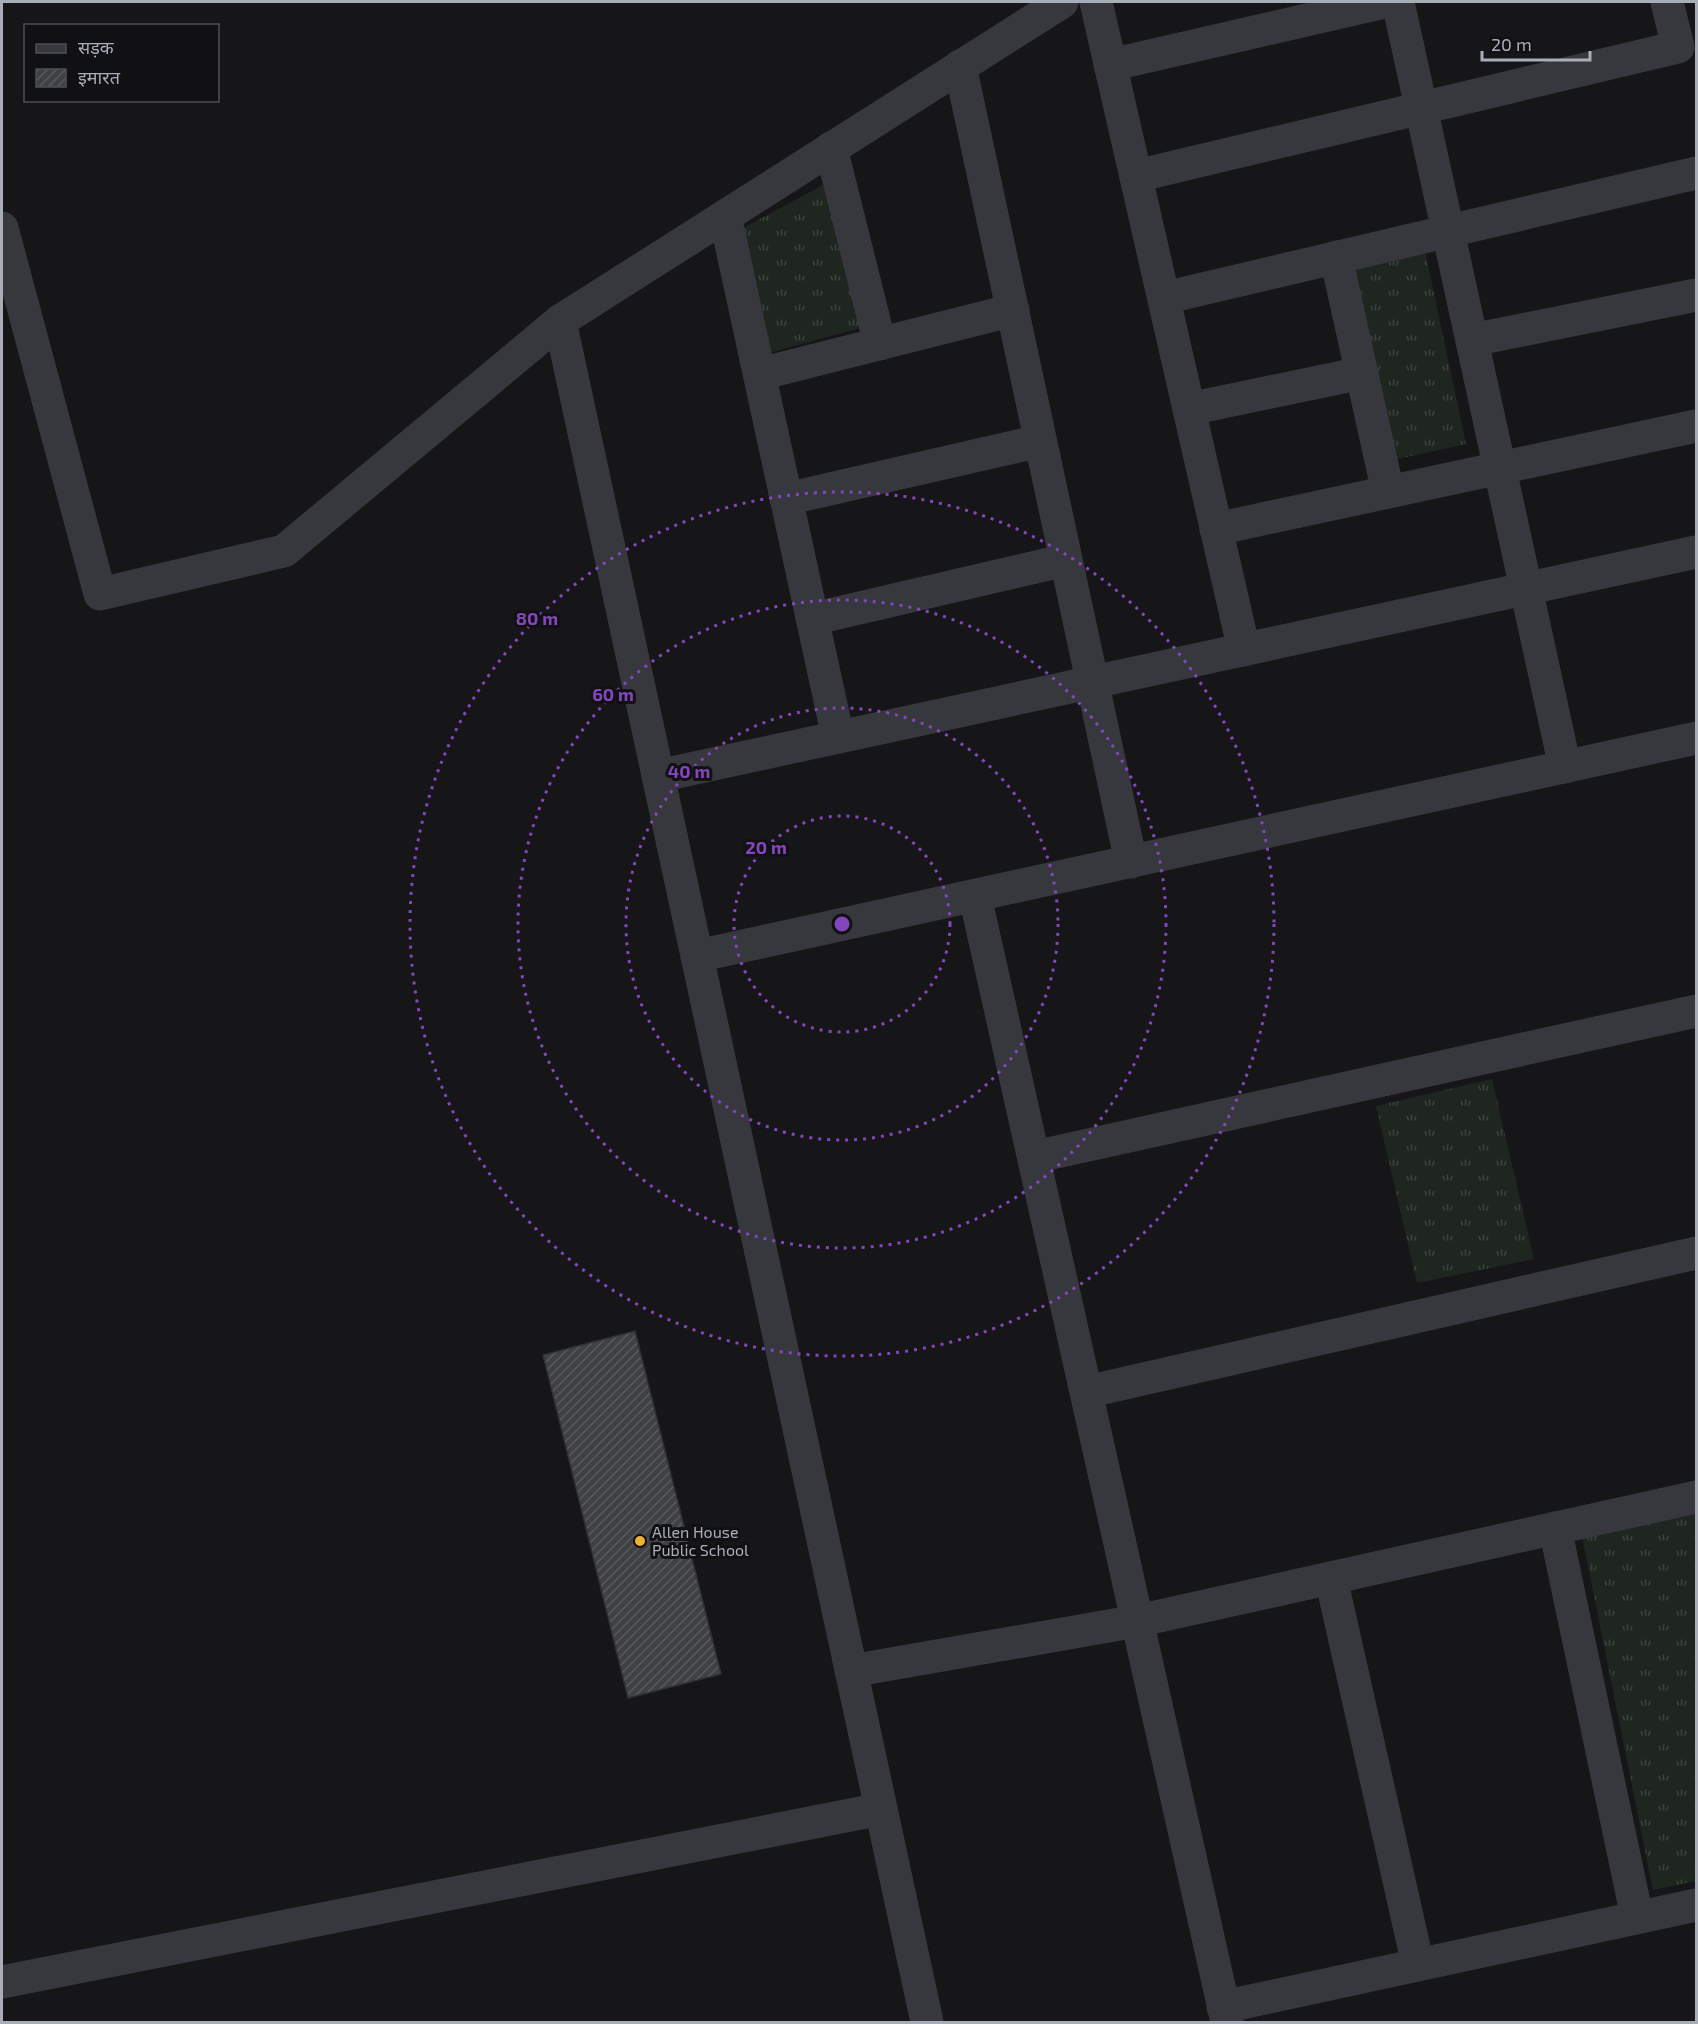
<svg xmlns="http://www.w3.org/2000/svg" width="1698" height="2024" font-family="'Exo 2','Noto Sans Devanagari',sans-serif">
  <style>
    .grass { fill: url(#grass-tufts) }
    .building { fill: url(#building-hatch); stroke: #303034; stroke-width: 1.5 }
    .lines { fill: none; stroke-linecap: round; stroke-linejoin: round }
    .minor { stroke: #37383d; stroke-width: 33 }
    .ring { fill: none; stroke: #8446be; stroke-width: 3; stroke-dasharray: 3 6 }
    .poi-dot { fill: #f2b134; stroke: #111113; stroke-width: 2 }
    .labels { text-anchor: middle; stroke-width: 6; stroke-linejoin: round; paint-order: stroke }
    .poi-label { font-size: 16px; fill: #a8adb8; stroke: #111113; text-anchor: start }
    .centre { fill: #8446be; stroke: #111113; stroke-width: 3 }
    .ring-label { font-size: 18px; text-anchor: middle; font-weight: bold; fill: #8446be; stroke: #111113; stroke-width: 6; stroke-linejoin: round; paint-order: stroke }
  </style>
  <defs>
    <pattern id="grass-tufts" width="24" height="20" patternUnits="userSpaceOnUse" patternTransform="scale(1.5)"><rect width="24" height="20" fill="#1e261f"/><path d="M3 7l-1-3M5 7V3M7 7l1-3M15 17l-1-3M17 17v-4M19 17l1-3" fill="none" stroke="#3c433d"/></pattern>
    <pattern id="building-hatch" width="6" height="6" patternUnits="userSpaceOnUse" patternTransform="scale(1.5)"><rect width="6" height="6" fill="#404145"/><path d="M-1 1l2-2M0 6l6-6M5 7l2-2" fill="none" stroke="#595a5e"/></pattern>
  </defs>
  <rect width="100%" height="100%" fill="#161618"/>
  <g class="grass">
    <path d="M827,183L860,328L765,354L743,228Z"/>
    <path d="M1425,251L1466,444L1389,461L1347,268Z"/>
    <path d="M1492,1079L1534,1259L1417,1283L1376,1106Z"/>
    <path d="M1696,1511V1881L1653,1890L1582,1536Z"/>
  </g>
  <path class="building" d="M635,1331L721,1674L628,1698L543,1355Z"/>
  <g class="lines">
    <g class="minor">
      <path d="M1096,2L1244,650"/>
      <path d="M1398,2L1565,767"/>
      <path d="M1110,65L1385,2"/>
      <path d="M960,66L1131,862"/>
      <path d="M831,148L880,344"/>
      <path d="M1136,176L1678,47L1667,2"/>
      <path d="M725,216L838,737"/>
      <path d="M2,228L100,594L284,551L560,321L1062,2"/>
      <path d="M1336,257L1388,492"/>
      <path d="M1164,298L1696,173"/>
      <path d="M560,321L927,2022"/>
      <path d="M1472,340L1696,295"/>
      <path d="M760,374L1013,310"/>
      <path d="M1189,409L1362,373"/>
      <path d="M786,499L1040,441"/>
      <path d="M1216,529L1696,426"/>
      <path d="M812,619L1066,560"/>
      <path d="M658,776L1696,552"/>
      <path d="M975,896L1227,2022"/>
      <path d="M697,956L1696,738"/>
      <path d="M1034,1157L1696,1011"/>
      <path d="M1086,1392L1696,1253"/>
      <path d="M1555,1528L1637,1917"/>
      <path d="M1331,1578L1418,1965"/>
      <path d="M851,1671L1137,1621L1696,1497"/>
      <path d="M2,1982L881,1809"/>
      <path d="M1223,2007L1696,1905"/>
    </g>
  </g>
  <g class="ring">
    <circle cx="842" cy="924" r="108"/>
    <circle cx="842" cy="924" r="216"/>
    <circle cx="842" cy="924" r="324"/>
    <circle cx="842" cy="924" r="432"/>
  </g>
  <circle class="poi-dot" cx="640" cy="1541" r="6"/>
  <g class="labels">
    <g class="poi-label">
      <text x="652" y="1538">Allen House<tspan x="652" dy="18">Public School</tspan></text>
    </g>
  </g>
  <circle cx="842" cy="924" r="9" class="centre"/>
  <g class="ring-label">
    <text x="537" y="625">80 m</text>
    <text x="613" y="701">60 m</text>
    <text x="689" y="778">40 m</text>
    <text x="766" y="854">20 m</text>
  </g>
  <rect width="1698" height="2024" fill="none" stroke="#a8adb8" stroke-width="6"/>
  <rect x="24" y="24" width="195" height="78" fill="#111113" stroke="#4d4f55" stroke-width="1.5"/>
  <rect x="36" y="44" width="30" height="9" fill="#37383d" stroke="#4d4f55" stroke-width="1.5"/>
  <text x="78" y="54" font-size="18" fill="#a8adb8">सड़क</text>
  <rect x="36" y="69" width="30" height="18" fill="url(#building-hatch)" stroke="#4d4f55" stroke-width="1.5"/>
  <text x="78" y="84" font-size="18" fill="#a8adb8">इमारत</text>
  <path d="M1482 51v9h108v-9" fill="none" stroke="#a8adb8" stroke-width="3"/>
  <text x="1491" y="51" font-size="18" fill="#a8adb8" stroke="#111113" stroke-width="4.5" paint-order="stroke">20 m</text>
</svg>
